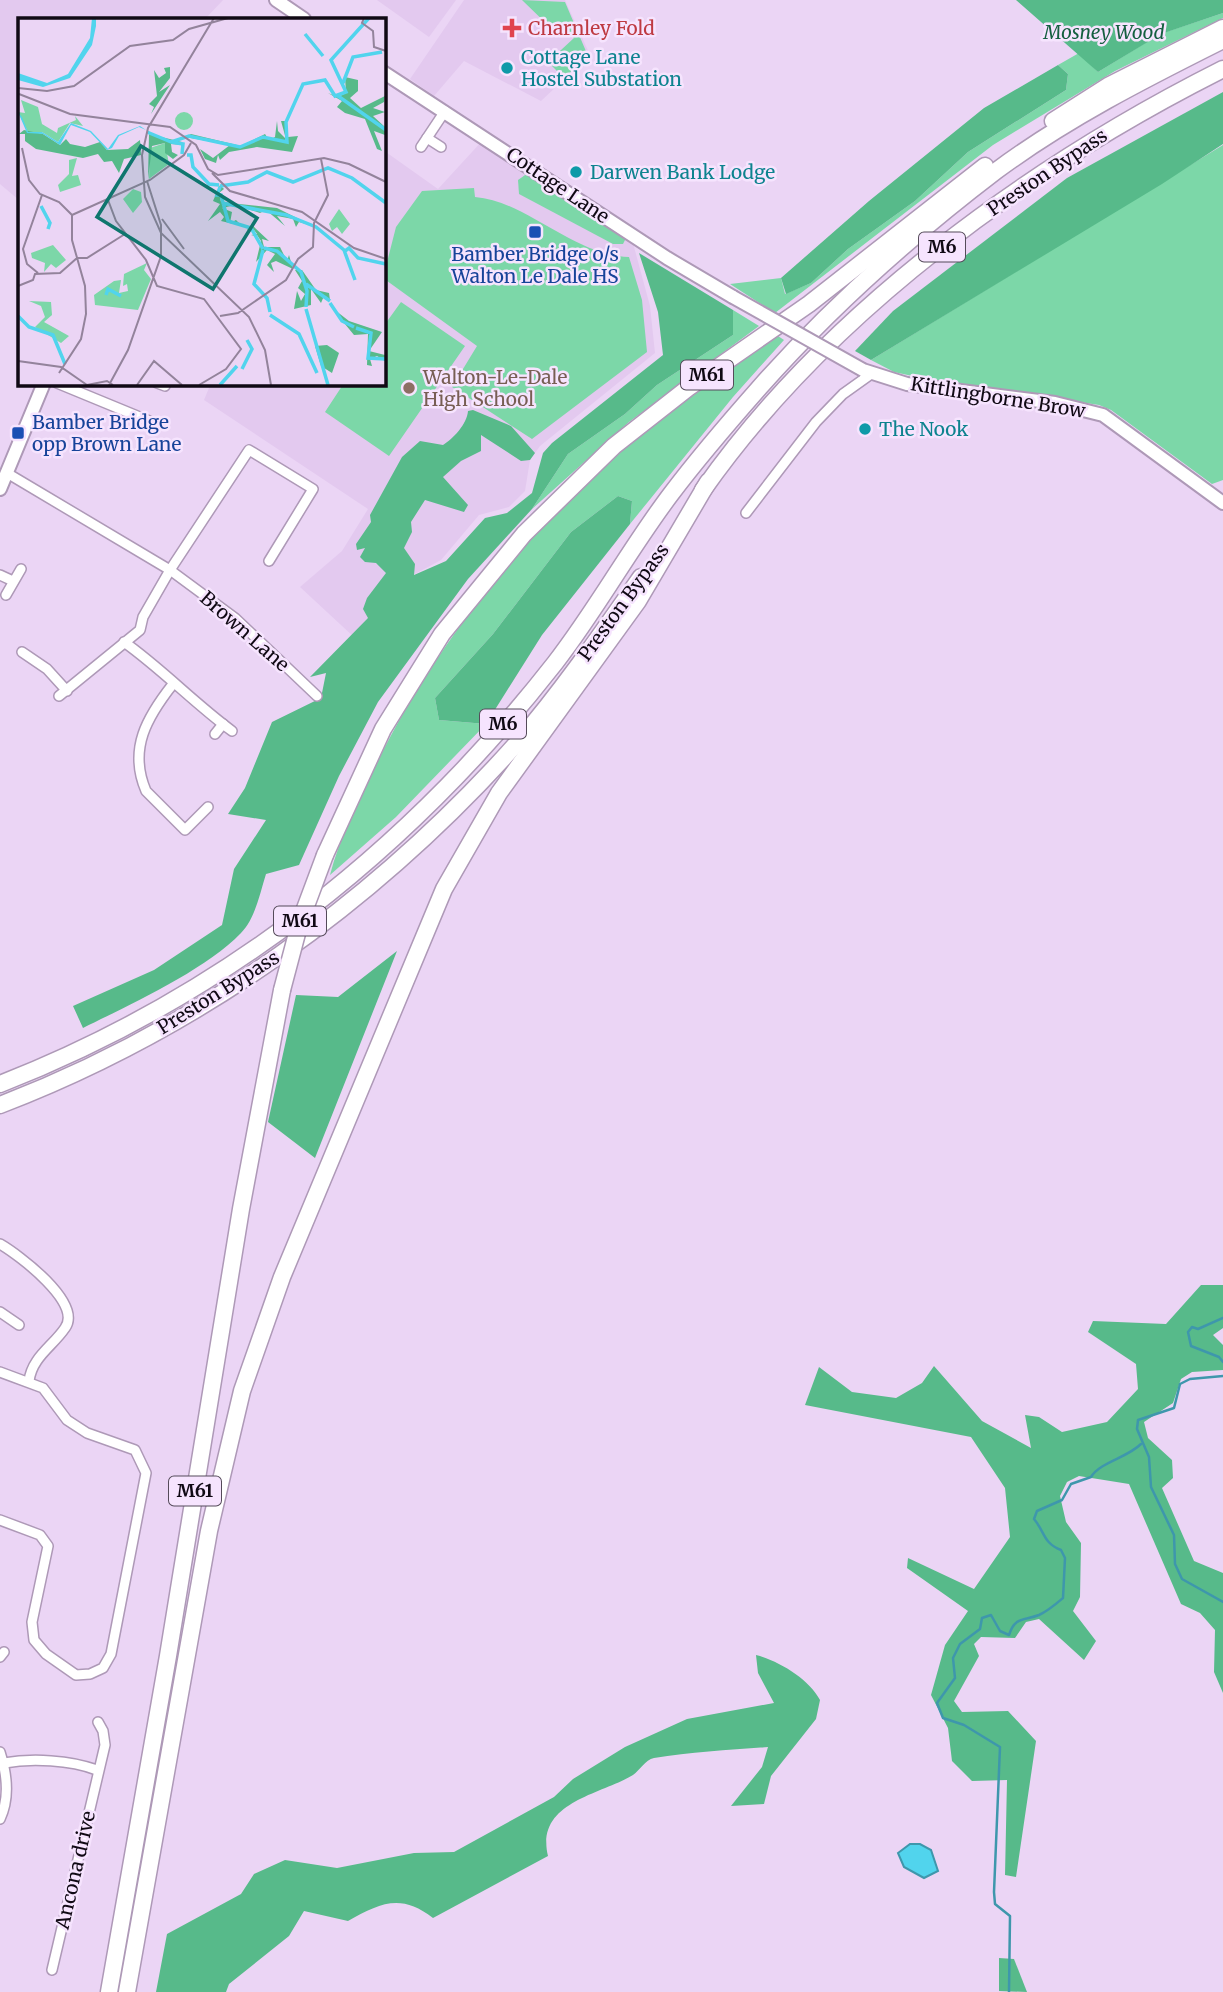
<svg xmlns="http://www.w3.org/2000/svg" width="1223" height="1992" font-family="Merriweather,serif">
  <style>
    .built { fill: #e3c9ef }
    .green { fill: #7cd7a8 }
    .forest { fill: #57ba8a }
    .water { fill: #51d4ed; stroke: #3e97ac; stroke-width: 2 }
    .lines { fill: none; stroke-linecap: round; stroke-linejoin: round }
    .stream { stroke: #3e97ac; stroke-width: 2.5 }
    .street-casing { stroke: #ae99b7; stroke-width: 12 }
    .secondary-casing { stroke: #ae99b7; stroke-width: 16 }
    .highway-casing { stroke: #ae99b7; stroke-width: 19 }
    .street { stroke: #fff; stroke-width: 9 }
    .secondary { stroke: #fff; stroke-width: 12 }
    .highway { stroke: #fff; stroke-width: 16 }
    .secondary-bridge-casing { stroke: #ae99b7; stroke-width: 16; stroke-linecap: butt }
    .highway-bridge-casing { stroke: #ae99b7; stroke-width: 19; stroke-linecap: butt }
    .secondary-bridge { stroke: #fff; stroke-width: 12 }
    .highway-bridge { stroke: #fff; stroke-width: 16 }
    .health-dot { fill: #e0444e; stroke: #f6e4fe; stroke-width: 2.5 }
    .culture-dot { fill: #0f9aa8; stroke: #f6e4fe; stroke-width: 2.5 }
    .transit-dot { fill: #1a4fb4; stroke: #f6e4fe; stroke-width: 2.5 }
    .education-dot { fill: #8d6e63; stroke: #f6e4fe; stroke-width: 2.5 }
    .labels { text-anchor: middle; stroke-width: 5; stroke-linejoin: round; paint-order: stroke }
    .shield { fill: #f6e4fe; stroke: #554b5a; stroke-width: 2 }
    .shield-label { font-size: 18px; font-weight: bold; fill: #100914 }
    .health-label { font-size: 19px; fill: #be3a42; stroke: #f6e4fe; text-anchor: start }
    .park-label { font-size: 19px; font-style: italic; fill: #155f40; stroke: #f6e4fe }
    .culture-label { font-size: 19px; fill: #0d838f; stroke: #f6e4fe; text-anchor: start }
    .street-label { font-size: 19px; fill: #100914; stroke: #f6e4fe }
    .transit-label { font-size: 19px; fill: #164399; stroke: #f6e4fe }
    .education-label { font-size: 19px; fill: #785e54; stroke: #f6e4fe; text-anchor: start }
    .inset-river { fill: none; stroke: #51d4ed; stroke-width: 3.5 }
    .inset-road { fill: none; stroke: #93839b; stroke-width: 2 }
    .view { fill: #0f766e; fill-opacity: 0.15; stroke: #0f766e; stroke-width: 3.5 }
    .inset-edge { fill: none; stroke: #100914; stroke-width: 3.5 }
  </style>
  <rect width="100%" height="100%" fill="#ebd5f5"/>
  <g class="built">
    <path d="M0,0H223L205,19H19V200L0,184Z"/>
    <path d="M377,0H456L429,37Z"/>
    <path d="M464,0H565L590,55L541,101L464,61L434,96L410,79Z"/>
    <path d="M483,140L633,243L650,306L655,353L540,446L530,460L525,491L509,507L479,515L441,560L413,575L355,638L300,587L342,551L368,509L204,400L211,383H383V150L438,189Z"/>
  </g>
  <g class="green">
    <path d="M522,0L565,2L588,56L564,78L548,62L574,38L564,28L557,34Z"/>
    <path d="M1223,13V18L1115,71L993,145L775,313L730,284L781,278L785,294L811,283L848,249L915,201L968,152L1066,90L1068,74L1058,65L1079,53L1098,72L1160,34Z"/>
    <path d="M1223,145V480L1212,484L1111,410L1099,405L917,377L894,372L871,360Z"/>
    <path d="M528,173L626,238L623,244H613L519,194L518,180Z"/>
    <path d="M474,188L475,197C527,201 572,255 629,257L642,300L647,352L532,439L452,387L477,346L383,278L396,227L422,191Z"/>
    <path d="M401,302L465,346L389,456L325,412L344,383H383V327Z"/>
    <path d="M733,310L759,326L629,422L532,509L568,454L625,414L657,385L733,335Z"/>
    <path d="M778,336L784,340L733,397L630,524L632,501L618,496L571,532L493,634L435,698L439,720L486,724L396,817L330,875C339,839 357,806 372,773C438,634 545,508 666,415C702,388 741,362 778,336Z"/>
  </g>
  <g class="forest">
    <path d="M1016,0H1223V13L1161,34L1098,72Z"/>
    <path d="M1058,65L1068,74L1066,90L968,152L915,201L848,249L811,283L786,294L781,278L869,201L984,108Z"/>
    <path d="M1223,92V144L1162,184L871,360L855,351L893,311L1067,178Z"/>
    <path d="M639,253L733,310V335L657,385L625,414L568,454L532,509L468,579L378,702L339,776L299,865L266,874C260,893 255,919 241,933C204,971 131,1004 83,1028L73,1006L154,970L222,925L234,869L266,820L228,814L245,788L272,722L321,698L326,673L310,677L368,618L363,609L367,598L386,573L376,563L365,562L360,557L365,548L357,550L356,544L371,522L370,515L402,457L420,441L443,445C453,439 467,424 468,411L473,410L511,426L535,453L530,460L521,461L481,435V451L461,461L443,477L468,505L464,512L425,500L411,522L412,532L404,548L415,564L414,575L446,561L485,518L507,513L532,493L543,453L552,443L663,355L658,312Z"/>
    <path d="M618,496L632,501L630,524L542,635L486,724L439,720L435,698L493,634L571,532Z"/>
    <path d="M397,951L315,1158L268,1122L296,995L338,997Z"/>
    <path d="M1201,1285H1223V1328L1213,1335L1223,1345V1370L1192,1372L1181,1379L1173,1403L1144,1422L1148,1438L1172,1460L1173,1478L1162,1488L1194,1561L1223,1573V1693L1214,1672L1215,1630L1200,1613L1181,1604L1129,1484L1079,1476L1067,1482L1060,1496L1066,1522L1081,1543L1080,1597L1073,1611L1096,1641L1084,1660L1039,1619L1026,1622L1015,1638L981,1637L974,1644L979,1656L954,1701L962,1712L1008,1711L1036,1741L1016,1877L1005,1875L1007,1780L972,1781L952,1761L948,1728L931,1695L945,1645L968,1611L907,1568L908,1558L974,1589L1010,1537L1005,1488L971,1437L805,1405L819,1367L852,1392L896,1398L922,1383L934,1366L982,1421L1031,1448L1025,1415L1039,1417L1062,1432L1107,1422L1138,1389L1136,1364L1088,1332L1093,1321L1166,1324Z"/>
    <path d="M756,1655C779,1661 809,1679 820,1700L816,1719L771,1776L764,1804L731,1806L762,1767L768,1747C730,1750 691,1752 654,1758C645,1760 640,1770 633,1775C600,1795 535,1802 548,1856L433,1918C401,1893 380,1903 348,1921L304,1911L289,1936L229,1984L226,1992H156L167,1934L241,1894L254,1874L285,1860L337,1868L414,1853L454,1852L554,1797L573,1779L625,1747L687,1719L774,1703L758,1673Z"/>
    <path d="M999,1958L1014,1959L1027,1992L999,1991Z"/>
  </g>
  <path class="water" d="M910,1844H920L931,1850L938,1871L924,1878L904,1867L898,1853Z"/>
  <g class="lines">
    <g class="stream">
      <path d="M1223,1318L1198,1329L1192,1327L1188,1332L1191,1346L1219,1357L1223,1362"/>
      <path d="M1223,1376L1190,1379L1180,1384L1174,1408L1138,1420L1137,1429L1149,1457L1151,1487L1174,1535L1175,1564L1182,1579L1223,1602"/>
      <path d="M1009,1992L1010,1916L995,1904L994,1892L1000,1747L964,1725L943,1718L937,1703L955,1678L953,1658L960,1644L980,1629L982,1618L991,1615L1000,1631L1009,1635C1015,1616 1024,1621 1039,1615C1048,1611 1056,1604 1063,1598L1065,1558L1061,1550C1043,1543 1045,1532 1034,1519L1037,1511L1062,1500L1071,1484L1091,1477C1100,1462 1127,1458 1141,1444"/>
    </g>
    <g class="street-casing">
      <g id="street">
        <path d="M427,138L441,147"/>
        <path d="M421,147L445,111"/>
        <path d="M57,383L159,425"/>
        <path d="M157,383L165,386"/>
        <path d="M7,473L170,570L235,618L317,696"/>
        <path d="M746,513L816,422L843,394L871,374"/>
        <path d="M0,575L13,581"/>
        <path d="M6,595L21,569"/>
        <path d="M124,642C162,669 194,703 232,731"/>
        <path d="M22,652L47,669L67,691"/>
        <path d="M173,684C147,717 128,749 146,791L185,830L208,807"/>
        <path d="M59,696L140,630L143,617L170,570L249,450L313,489L269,561"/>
        <path d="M215,734L223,724"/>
        <path d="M0,1244C19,1255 83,1303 65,1328C53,1346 32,1357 29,1381"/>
        <path d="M0,1312L19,1325"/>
        <path d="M0,1372L43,1388L67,1420L87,1433L135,1450L146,1473L111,1654L103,1668L90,1674L76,1675L46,1654L34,1640L32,1622L48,1546L40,1535L0,1520"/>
        <path d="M0,1657L4,1652"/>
        <path d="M0,1752C7,1774 10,1798 0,1819"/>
        <path d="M4,1763C32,1758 70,1760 97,1770"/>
        <path d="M52,1970L105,1745L103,1731L98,1722"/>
      </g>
    </g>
    <g class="secondary-casing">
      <g id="secondary">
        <path d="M276,0L304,19"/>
        <path d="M383,72L667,258L733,297"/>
        <path d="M863,370L907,384L1055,403L1103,415L1223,503"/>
        <path d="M0,489L44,383"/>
      </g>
    </g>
    <g class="highway-casing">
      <g id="highway">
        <path d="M1053,121L1108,86L1223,28"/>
        <path d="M703,490C828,312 1030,166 1223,69"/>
        <path d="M325,855L383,729L442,634L524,534L614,446L688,388L809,304L985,166"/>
        <path d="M0,1084C223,997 408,851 555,663C597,609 630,548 671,494C699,457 730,421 760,387C830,308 912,235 996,171C1066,119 1145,79 1223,40"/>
        <path d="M0,1105C198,1029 376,901 517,743C562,691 602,633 641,577"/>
        <path d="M109,1992L168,1656L241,1209L282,990"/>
        <path d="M127,1992L209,1531L242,1391L282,1277L444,889L499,793L638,601L708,482"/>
      </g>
    </g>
    <use href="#street" class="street"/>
    <use href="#secondary" class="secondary"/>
    <use href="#highway" class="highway"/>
    <g class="secondary-bridge-casing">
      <path id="secondary-bridge" d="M733,297L863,370"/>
    </g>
    <g class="highway-bridge-casing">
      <path id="highway-bridge" d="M282,990L300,922L325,855"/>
    </g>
    <use href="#secondary-bridge" class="secondary-bridge"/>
    <use href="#highway-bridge" class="highway-bridge"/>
  </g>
  <path class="health-dot" d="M508.5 17.5h7v7h7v7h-7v7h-7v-7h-7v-7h7z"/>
  <g class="culture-dot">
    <circle cx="507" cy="68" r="7"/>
    <circle cx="576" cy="172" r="7"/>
    <circle cx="865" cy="429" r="7"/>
  </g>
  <g class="transit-dot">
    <rect x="528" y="225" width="14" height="14" rx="3.5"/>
    <rect x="11" y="426" width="14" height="14" rx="3.5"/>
  </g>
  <circle class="education-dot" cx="409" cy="388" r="7"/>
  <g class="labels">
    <g class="shield">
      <rect x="919" y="232.5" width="46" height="29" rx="5"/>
      <rect x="681" y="360.5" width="52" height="29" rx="5"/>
      <rect x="480" y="709.5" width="46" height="29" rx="5"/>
      <rect x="274" y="906.5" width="52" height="29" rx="5"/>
      <rect x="169" y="1476.5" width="52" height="29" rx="5"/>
    </g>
    <g class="shield-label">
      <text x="942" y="253">M6</text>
      <text x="707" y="381">M61</text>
      <text x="503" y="730">M6</text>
      <text x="300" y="927">M61</text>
      <text x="195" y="1497">M61</text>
    </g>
    <g class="health-label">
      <text x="528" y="35">Charnley Fold</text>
    </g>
    <g class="park-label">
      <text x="1104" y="39">Mosney Wood</text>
    </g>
    <g class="culture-label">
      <text x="521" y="64">Cottage Lane<tspan x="521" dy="22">Hostel Substation</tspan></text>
      <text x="590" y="179">Darwen Bank Lodge</text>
      <text x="879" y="436">The Nook</text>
    </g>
    <g class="street-label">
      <text transform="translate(1047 172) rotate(-34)" y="7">Preston Bypass</text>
      <text transform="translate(558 185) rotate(34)" y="7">Cottage Lane</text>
      <text transform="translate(998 397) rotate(9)" y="7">Kittlingborne Brow</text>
      <text transform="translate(623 602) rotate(-54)" y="7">Preston Bypass</text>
      <text transform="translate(245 631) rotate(41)" y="7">Brown Lane</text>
      <text transform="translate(218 992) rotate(-32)" y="7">Preston Bypass</text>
      <text transform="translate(75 1870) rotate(-77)" y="7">Ancona drive</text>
    </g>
    <g class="transit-label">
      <text x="535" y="261">Bamber Bridge o/s<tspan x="535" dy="22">Walton Le Dale HS</tspan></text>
      <text x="32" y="429" text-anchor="start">Bamber Bridge<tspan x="32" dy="22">opp Brown Lane</tspan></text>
    </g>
    <g class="education-label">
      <text x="423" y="384">Walton-Le-Dale<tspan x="423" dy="22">High School</tspan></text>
    </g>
  </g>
  <g transform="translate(18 18)">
    <rect width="368" height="368" fill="#ebd5f5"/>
    <path d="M3,82L20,89L24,106L39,115L40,110L58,102L57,98L65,108L52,105L40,124L24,114H10L0,94L7,95ZM157 103a9 9 0 1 1 18 0a9 9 0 1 1-18 0ZM147,125L151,146L131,161L132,130ZM59,140L54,158L60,157L63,167L42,174L40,167L51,156V142ZM115,171L123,174L124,184L115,195L105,181ZM321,191L332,206L324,216L319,209L314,213L311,206ZM35,227L48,242L38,250L33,246L26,254L27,245L14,240L13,235ZM129,245L126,252L133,261L120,292L77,287L76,277L96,263L103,262L101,275L110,273L109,266L105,268L106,256ZM11,283L33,284L34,297L26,304L51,318L43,325L17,309L27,299L23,288Z" fill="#7cd7a8"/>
    <path d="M152,49V60L141,74L152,67L133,96L136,89L131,86L139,78L136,52L141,60L148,55L146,50ZM327,59L340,62V73L332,80L343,90L367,78L366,84L355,90L367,94L355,98L367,109V117L356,113L364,133L359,131L347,101L327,95L319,89L324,83L310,75L320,79L328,75ZM259,103L260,113L268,121L263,103H268L270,119L280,118L274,134L239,129L211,134L202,142L200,137L198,145L187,141L182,131L195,140L212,127L167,119L173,116L219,127L221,129L247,116L251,122L257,119ZM6,112L25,116L42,127L48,121L52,126L67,129L82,124L89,132L110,131L122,122L123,137L106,141L101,155L94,143L86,144L80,136L65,140L18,131L7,123V116H1ZM131,116L164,124L165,127L153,126L154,134L160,137L155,141L147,135V125L134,128L130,162ZM202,167L206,171L201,175L203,184L259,190L295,208L281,204L278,209L275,201L259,198L267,208L248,192L242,195L217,187L204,190L214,194L212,205L218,202L224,208L203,203L206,199L202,194L190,203L202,186L195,183ZM234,207L251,223L244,221L246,229H262L269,243L271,237L275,251L258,243L253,245L256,254L249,247L257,236L249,232L238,244L243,223L239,217L237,218L233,217L239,216L236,212H229ZM277,252H284L298,272L311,275L312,282L306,278L303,285L293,271V287L276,291L279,273L283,283L287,276L280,270L284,263ZM313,289L331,303L364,314L351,333L367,337V343L359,338L352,341L354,348L349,347L350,316L336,317ZM309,327L321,335L314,355L303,348L297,328Z" fill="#57ba8a"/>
    <path d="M74,0H78V8L74,27L52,60L25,69L0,62V55L29,65L50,56L72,20ZM0,94L4,99L10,114H24L40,124L53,105L73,113L90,131L100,117L122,108L128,112L121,109L101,118L94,130L89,132L72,114L53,107L42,127L25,116L9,115Z" fill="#51d4ed"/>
    <path class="inset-river" d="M287,16L305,38M325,65L335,39L364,34M320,78L368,112M129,114L153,124L171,118L222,129L245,119L269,124L268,104L285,66L307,62L317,78L328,74L313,42L351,0M153,124L165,126L164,136M169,137H173L175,149L191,166L201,167M202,168L230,164L249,154L275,164L310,150L334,160L368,185M202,169L199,177H203L210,203L233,210L245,231M204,185L268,197L298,209L326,232L337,262M23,188L32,205L30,211M246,230L259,233L283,254L289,273L288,289M245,232L236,266L249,280L252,294M327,233L331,230L340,240L368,246M288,266L312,283M88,277L90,271L103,278M312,285L324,303L336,309M288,291L310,367M252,297L281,316L299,355M0,298L11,309L35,317L47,346M338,310L353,315L350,340L368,341M224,351L234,331L229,322M202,367L219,348"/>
    <path class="inset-road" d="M196,0L130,110L124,137L127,179L143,215L231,299L247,332L253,367M346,0L344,5L355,13L356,29L368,33M0,70L29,73L56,68L112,28L155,22L171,11L210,0M1,76L52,96L152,109L178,127L190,151L200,157L306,140L331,146L368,164M4,130L11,162L22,176L41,184L54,197V222L67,268L68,296L63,321L41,355M194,155L212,173L284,194L336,230L368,241M90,182L98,203L128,242L139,268L186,281L223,331L208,351L181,367M54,197L132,162L166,137L173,125M144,201L166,231M59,240H69L107,216M20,255L9,246L5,231L24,177M0,268L15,262L17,256L42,255L59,240M202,298L220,295L268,262L280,241L295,229L296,205L310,177L303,141M0,343L43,349L69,367L89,363L95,367M91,367L110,332L143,238V207L129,163M119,367L136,343L164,367"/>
    <path class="view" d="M123,128L239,200L195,271L79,199Z"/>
    <rect width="368" height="368" class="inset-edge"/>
  </g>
</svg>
